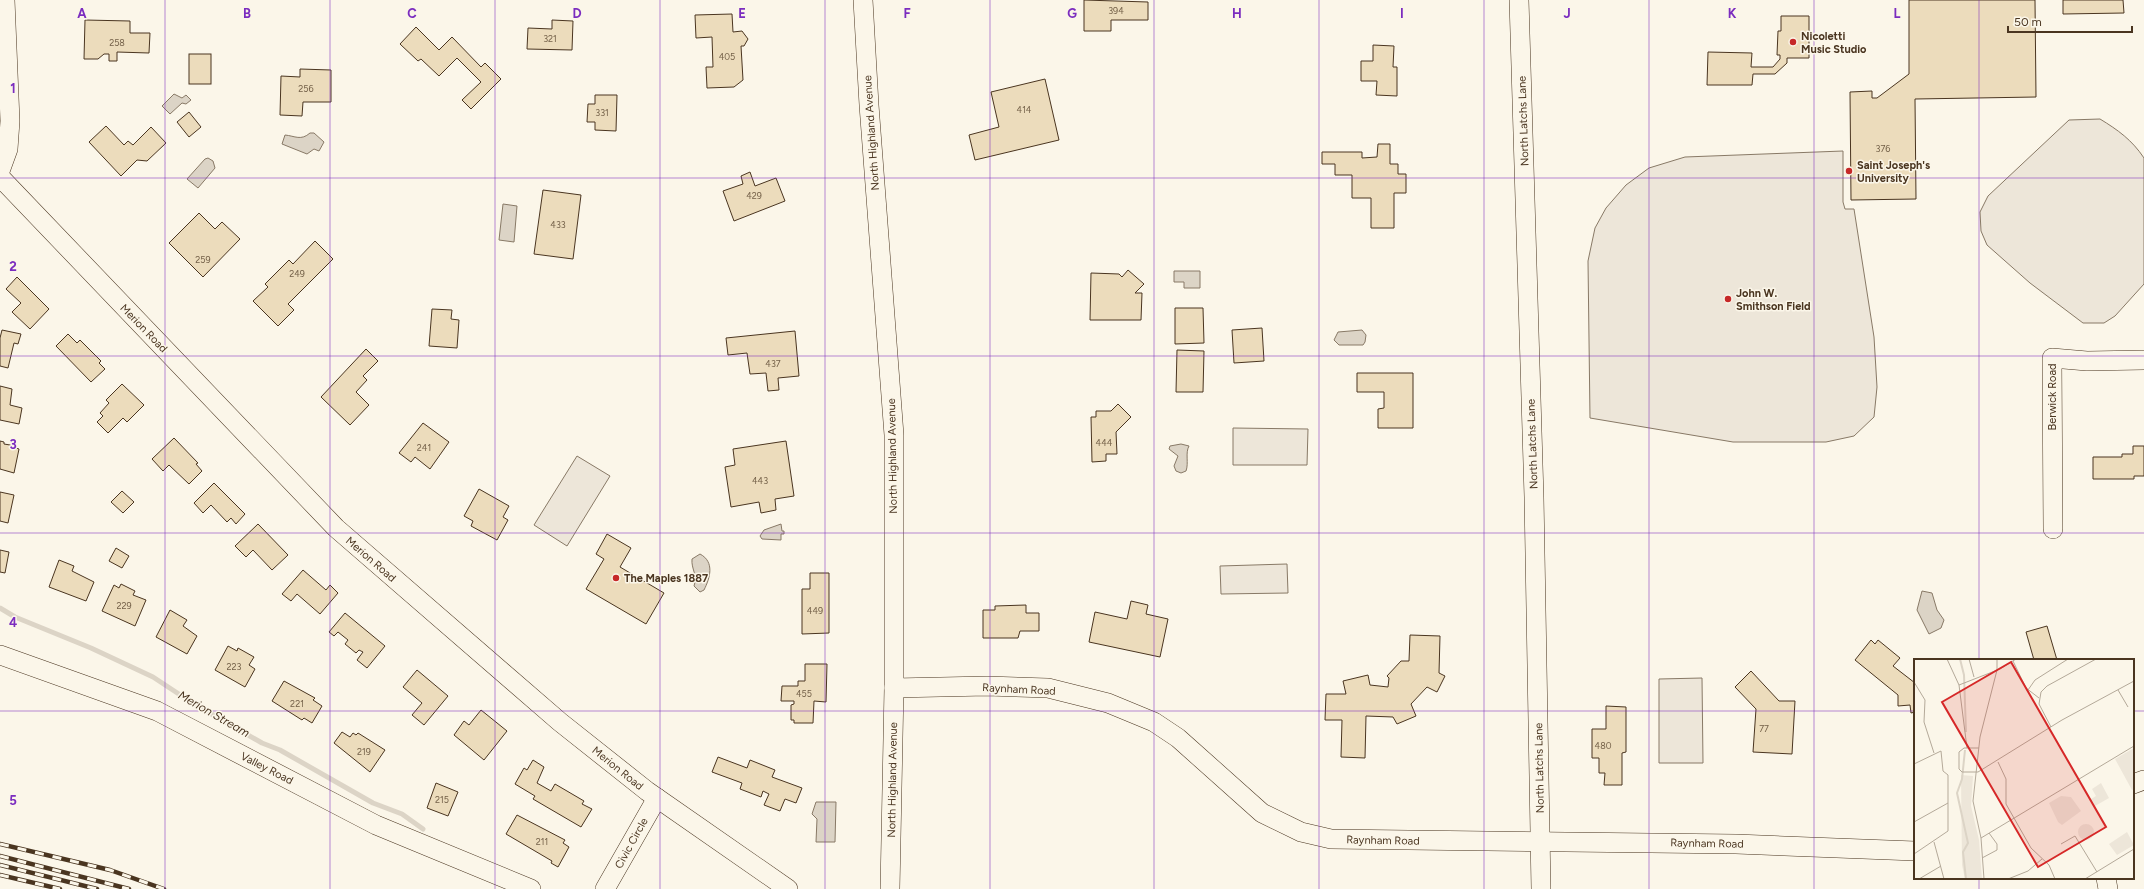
<svg xmlns="http://www.w3.org/2000/svg" width="2144" height="889" font-family="Figtree,sans-serif">
  <style>
    .green { fill: #ede6d9; stroke: #887966 }
    .water { fill: #dcd4c6; stroke: #887966 }
    .lines { fill: none; stroke-linecap: round; stroke-linejoin: round }
    .stream { stroke: #dcd4c6; stroke-width: 5 }
    .building { fill: #ecdcbc; stroke: #4a3520 }
    .minor-casing { stroke: #4a3520; stroke-width: 20 }
    .minor { stroke: #fbf6e9; stroke-width: 19 }
    .rail-casing { stroke: #4a3520; stroke-width: 4.5 }
    .rail { stroke: #fbf6e9; stroke-width: 3; stroke-dasharray: 9; stroke-linecap: butt }
    .grid { fill: none; stroke: #7b2cbf; stroke-width: 1; stroke-opacity: 0.55 }
    .poi-dot { fill: #c62828; stroke: #fbf6e9; stroke-width: 1.5 }
    .labels { text-anchor: middle; stroke-width: 3; stroke-linejoin: round; paint-order: stroke }
    .number-label { font-size: 9px; fill: #725f47 }
    .poi-label { font-size: 11px; font-weight: bold; fill: #4a3520; stroke: #fbf6e9; text-anchor: start }
    .street-label { font-size: 11px; fill: #4a3520; stroke: #fbf6e9 }
    .water-label { font-size: 12px; font-style: italic; fill: #4a3520; stroke: #fbf6e9 }
    .inset-river { fill: none; stroke: #dcd4c6; stroke-width: 2 }
    .inset-road { fill: none; stroke: #b4a999; stroke-width: 1 }
    .view { fill: #d62828; fill-opacity: 0.15; stroke: #d62828; stroke-width: 2 }
    .inset-edge { fill: none; stroke: #4a3520; stroke-width: 2 }
    .grid-label { font-size: 13px; text-anchor: middle; font-weight: bold; fill: #7b2cbf; stroke: #fbf6e9; stroke-width: 3; stroke-linejoin: round; paint-order: stroke }
  </style>
  <rect width="100%" height="100%" fill="#fbf6e9"/>
  <g class="green">
    <path d="M2100,119C2118,130 2132,140 2144,158V284L2115,316L2104,323H2083L2030,283L1987,245L1981,231L1980,212L1988,196L2069,120Z"/>
    <path d="M1843,151V202L1845,209H1854L1874,337L1877,387L1874,417L1854,436L1826,442H1733L1590,418L1588,261L1595,228L1606,208L1626,185L1649,168L1685,157Z"/>
    <path d="M1233,428L1308,429L1307,465H1233Z"/>
    <path d="M577,456L610,476L567,546L534,525Z"/>
    <path d="M1287,564L1288,593L1221,594L1220,566Z"/>
    <path d="M1702,678L1703,763H1659V679Z"/>
  </g>
  <g class="water">
    <path d="M174,94L182,98L186,95L191,100L186,104L182,103L170,114L162,106Z"/>
    <path d="M310,133H314L324,142L319,151L314,149L307,154L282,144L285,135C295,136 301,141 310,133Z"/>
    <path d="M208,158L213,161L215,168L198,188L187,179L205,159Z"/>
    <path d="M503,204L517,206L514,242L499,240Z"/>
    <path d="M1174,271H1200V288H1184V282H1174Z"/>
    <path d="M1362,330L1366,335L1365,342L1363,345H1339L1334,340L1338,332Z"/>
    <path d="M1181,444L1189,446C1185,453 1189,463 1186,471L1181,473L1176,471L1174,466L1178,456L1169,449L1170,446Z"/>
    <path d="M781,524L782,531H784V534H781V540L762,539L760,536L764,530Z"/>
    <path d="M700,554C715,562 710,578 704,590L700,592L694,586C698,575 691,569 692,559Z"/>
    <path d="M1922,591L1932,593L1937,610L1944,620L1941,628L1929,634L1917,610Z"/>
    <path d="M816,802H836L835,842H816L817,819L812,814Z"/>
  </g>
  <g class="lines">
    <path class="stream" d="M0,608L15,617L91,648L153,677L194,704L262,743L280,750L373,803L402,814L423,829"/>
  </g>
  <g class="building">
    <path d="M1084,0L1148,2V20H1111V31H1084Z"/>
    <path d="M1909,0H2035L2036,97L1915,99L1916,199L1851,200L1850,92L1872,91V98H1877L1909,74Z"/>
    <path d="M2063,0H2123L2124,13L2063,14Z"/>
    <path d="M732,14L733,32L742,31L748,39L744,46H741L743,80L734,87L707,88L706,67H713L712,37L696,38L695,15Z"/>
    <path d="M1781,16H1809V58H1787V63L1775,74H1753L1752,85H1707L1708,52L1752,53L1751,67H1773L1780,59V55H1777L1778,31H1781Z"/>
    <path d="M85,20L130,21V33H150L149,53L117,52V61H109V54H104L98,59H84Z"/>
    <path d="M552,20L573,21L572,50L527,49L528,28L552,29Z"/>
    <path d="M416,27L439,50L452,37L481,67L485,63L501,79L471,109L462,100L481,82L457,58L439,76L421,59L418,61L400,44Z"/>
    <path d="M1373,45L1394,46L1393,67H1397V96L1376,95L1377,81H1361V61H1373Z"/>
    <rect x="189" y="54" width="22" height="30"/>
    <path d="M300,69L331,70V102H303L302,116L280,115L281,76L300,77Z"/>
    <path d="M1045,79L1059,140L975,160L969,135L999,127L991,92Z"/>
    <path d="M595,95H617L616,131L595,130V122H587L588,104H595Z"/>
    <path d="M189,112L201,127L189,137L177,122Z"/>
    <path d="M106,126L124,145L128,141L133,145L151,127L166,143L147,161L137,160L121,176L89,142Z"/>
    <path d="M1378,144H1390V164H1398V174H1406V193H1394V228H1371V198H1352V175H1335V164H1322V152H1362V158L1377,157Z"/>
    <path d="M750,172L755,186L776,178L785,201L734,221L723,191L743,184L741,176Z"/>
    <path d="M543,190L581,195L573,259L534,254Z"/>
    <path d="M199,213L215,229L222,222L240,239L203,277L169,243Z"/>
    <path d="M315,241L333,259L288,304L294,310L278,326L253,301L268,287L265,284L289,260L293,264Z"/>
    <path d="M1128,270L1144,284L1135,293H1142L1141,320H1090L1091,273L1119,274L1122,277Z"/>
    <path d="M17,277L49,309L30,329L12,312L21,303L6,289Z"/>
    <path d="M1175,308H1203L1204,343L1175,344Z"/>
    <path d="M432,309L452,310L451,319L459,320L457,348L429,346Z"/>
    <path d="M1262,328L1264,361L1234,363L1232,330Z"/>
    <path d="M2,330L21,334L18,344L14,343L8,368L0,366V338Z"/>
    <path d="M795,331L799,376L778,378L779,390L768,391L766,373L750,374L747,353L728,355L726,338Z"/>
    <path d="M68,334L77,343L80,340L101,361L99,363L105,369L91,382L56,346Z"/>
    <path d="M366,349L378,361L363,376L367,380L356,392L369,405L350,425L321,397Z"/>
    <path d="M1177,350L1204,351L1203,392H1176Z"/>
    <path d="M1357,373H1413V428H1378V409L1384,408V392H1357Z"/>
    <path d="M122,384L144,405L127,422L123,418L108,433L97,422L103,416L100,413L109,403L106,400Z"/>
    <path d="M0,386L12,389L10,405L22,408L19,424L0,420Z"/>
    <path d="M1118,404L1131,417L1116,432L1117,454H1106V461L1092,462L1091,417H1096V411H1111Z"/>
    <path d="M423,423L449,442L430,469L415,457L411,462L399,453Z"/>
    <path d="M174,438L198,463L196,464L202,471L189,484L169,465L163,471L152,459Z"/>
    <path d="M0,441L4,442V444L16,446V448L19,449L14,473L0,469Z"/>
    <path d="M786,441L794,496L775,499L776,510L761,513L759,502L731,507L725,467L735,465L733,449Z"/>
    <path d="M2133,446H2144V476H2134V479H2093V457H2122V454H2133Z"/>
    <path d="M214,483L245,514L236,524L231,518L227,522L211,505L203,513L194,503Z"/>
    <path d="M479,489L509,506L503,517L508,520L497,540L471,526L473,521L464,516Z"/>
    <path d="M122,491L134,502L123,513L111,502Z"/>
    <path d="M0,492L14,495L8,523L0,521Z"/>
    <path d="M258,524L288,555L272,570L253,550L246,557L235,546Z"/>
    <path d="M607,534L631,548L620,567L664,593L646,624L586,589L604,559L596,554Z"/>
    <path d="M116,548L129,556L122,568L109,561Z"/>
    <path d="M0,550L9,552L5,573L0,572Z"/>
    <path d="M59,560L74,566L72,571L94,582L86,601L49,587Z"/>
    <path d="M303,570L326,590L330,585L338,593L320,614L297,594L291,601L282,594Z"/>
    <path d="M810,573H829V633L802,634V589H810Z"/>
    <path d="M121,584L135,591L133,595L146,600L135,626L102,611L114,585L119,588Z"/>
    <path d="M1131,601L1148,605L1146,614L1168,619L1160,657L1089,642L1095,612L1127,619Z"/>
    <path d="M1026,605V613H1039V631H1020L1018,638H983V610H995V606Z"/>
    <path d="M170,610L187,620L183,626L197,636L187,654L156,637Z"/>
    <path d="M345,613L385,646L367,668L357,660L363,652L359,650L356,653L345,644L348,640L338,632L334,636L329,632Z"/>
    <path d="M2047,626L2057,660H2034L2026,632Z"/>
    <path d="M1410,635L1440,636L1439,673L1445,676L1437,692L1427,687L1411,704L1416,716L1397,724L1393,717L1366,716L1365,758L1341,757L1342,720H1325L1326,694H1346L1343,681L1368,675L1370,685L1388,687L1389,678L1387,676L1401,661H1409Z"/>
    <path d="M1871,640L1875,644L1878,640L1900,658L1893,666L1915,683V712L1911,713L1910,705L1898,706V695L1855,660Z"/>
    <path d="M228,646L237,651L238,648L254,657L249,665L255,669L245,687L215,670Z"/>
    <path d="M805,664H827L826,702L814,701L813,723H794V720H791V705L794,704V701H781L782,686H798V681H805Z"/>
    <path d="M417,670L448,696L424,725L412,715L422,703L403,687Z"/>
    <path d="M1751,671L1779,701H1795L1792,754L1753,752L1756,709L1735,687Z"/>
    <path d="M284,681L315,698L313,700L322,706L312,723L304,718L302,720L272,701Z"/>
    <path d="M1606,706L1626,707V752L1622,753V785H1604L1605,773H1599V758H1592V729H1606Z"/>
    <path d="M481,710L507,731L484,760L454,735L464,721L469,725Z"/>
    <path d="M342,732L350,737L353,733L356,735L358,733L385,750L370,772L334,743Z"/>
    <path d="M718,757L747,768L750,760L775,770L772,777L802,788L796,803L785,799L780,811L764,805L769,794L763,791L761,797L740,789L742,783L712,772Z"/>
    <path d="M533,760L544,767L537,783L551,791L555,784L584,801L582,804L592,809L581,827L533,799L535,796L515,784L524,768L527,770Z"/>
    <path d="M436,783L458,792L448,816L427,808Z"/>
    <path d="M517,815L565,840L563,843L569,847L558,867L551,863L552,861L506,834Z"/>
  </g>
  <g class="lines">
    <g class="minor-casing">
      <g id="minor">
        <path d="M863,0L869,105L894,435V688L890,889"/>
        <path d="M1519,0L1534,497L1541,889"/>
        <path d="M0,171L8,149L10,121L5,0"/>
        <path d="M0,177L336,528L560,722L647,791L788,889"/>
        <path d="M2053,529L2052,358L2087,361L2144,360"/>
        <path d="M0,655L157,711L376,825L531,889"/>
        <path d="M894,688L987,686L1048,688L1108,703L1154,722L1178,738L1262,813L1301,832L1331,839L1736,844L1915,851"/>
        <path d="M2133,784L2144,780"/>
        <path d="M2106,878L2108,889"/>
        <path d="M605,889L657,798"/>
      </g>
    </g>
    <use href="#minor" class="minor"/>
    <g class="rail-casing">
      <g id="rail">
        <path d="M0,844L110,870L164,889"/>
        <path d="M0,856L129,889"/>
        <path d="M0,865L97,889"/>
        <path d="M0,875L60,889"/>
      </g>
    </g>
    <use href="#rail" class="rail"/>
  </g>
  <path class="grid" d="M165,0V889M330,0V889M495,0V889M660,0V889M825,0V889M990,0V889M1154,0V889M1319,0V889M1484,0V889M1649,0V889M1814,0V889M1979,0V660M0,178H2144M0,356H2144M0,533H2144M0,711H1915M2133,711H2144M1979,878V889"/>
  <g class="poi-dot">
    <circle cx="1793" cy="42" r="4"/>
    <circle cx="1849" cy="171" r="4"/>
    <circle cx="1728" cy="299" r="4"/>
    <circle cx="616" cy="578" r="4"/>
  </g>
  <g class="labels">
    <g class="number-label">
      <text x="1116" y="14">394</text>
      <text x="550" y="42">321</text>
      <text x="117" y="46">258</text>
      <text x="727" y="60">405</text>
      <text x="306" y="92">256</text>
      <text x="1024" y="113">414</text>
      <text x="602" y="116">331</text>
      <text x="1883" y="152">376</text>
      <text x="754" y="199">429</text>
      <text x="558" y="228">433</text>
      <text x="203" y="263">259</text>
      <text x="297" y="277">249</text>
      <text x="773" y="367">437</text>
      <text x="1104" y="446">444</text>
      <text x="424" y="451">241</text>
      <text x="760" y="484">443</text>
      <text x="124" y="609">229</text>
      <text x="815" y="614">449</text>
      <text x="234" y="670">223</text>
      <text x="804" y="697">455</text>
      <text x="297" y="707">221</text>
      <text x="1764" y="732">77</text>
      <text x="1603" y="749">480</text>
      <text x="364" y="755">219</text>
      <text x="442" y="803">215</text>
      <text x="542" y="845">211</text>
    </g>
    <g class="poi-label">
      <text x="1801" y="40">Nicoletti<tspan x="1801" dy="13">Music Studio</tspan></text>
      <text x="1857" y="169">Saint Joseph's<tspan x="1857" dy="13">University</tspan></text>
      <text x="1736" y="297">John W.<tspan x="1736" dy="13">Smithson Field</tspan></text>
      <text x="624" y="582">The Maples 1887</text>
    </g>
    <g class="street-label">
      <text transform="translate(1523 121) rotate(-92)" y="4">North Latchs Lane</text>
      <text transform="translate(871 133) rotate(-94)" y="4">North Highland Avenue</text>
      <text transform="translate(144 328) rotate(46)" y="4">Merion Road</text>
      <text transform="translate(2052 397) rotate(-90)" y="4">Berwick Road</text>
      <text transform="translate(1532 444) rotate(-92)" y="4">North Latchs Lane</text>
      <text transform="translate(892 456) rotate(-91)" y="4">North Highland Avenue</text>
      <text transform="translate(371 559) rotate(41)" y="4">Merion Road</text>
      <text transform="translate(1019 689) rotate(3)" y="4">Raynham Road</text>
      <text transform="translate(267 768) rotate(27)" y="4">Valley Road</text>
      <text transform="translate(618 768) rotate(39)" y="4">Merion Road</text>
      <text transform="translate(1539 768) rotate(-91)" y="4">North Latchs Lane</text>
      <text transform="translate(892 780) rotate(-89)" y="4">North Highland Avenue</text>
      <text transform="translate(1383 840) rotate(1)" y="4">Raynham Road</text>
      <text transform="translate(631 843) rotate(-61)" y="4">Civic Circle</text>
      <text transform="translate(1707 843) rotate(1)" y="4">Raynham Road</text>
    </g>
    <g class="water-label">
      <text transform="translate(214 714) rotate(30)" y="4">Merion Stream</text>
    </g>
  </g>
  <g transform="translate(1914 659)">
    <rect width="220" height="220" fill="#fbf6e9"/>
    <path d="M220,89V130L218,131L201,100ZM47,116L59,117L57,147L65,181L68,220H51L48,206ZM187,124L195,139L181,147L177,140L182,137L178,130ZM147,137L157,138L167,152L148,166L144,163L135,144ZM164 173a8 8 0 1 1 16 0a8 8 0 1 1-16 0ZM213,173L220,186L203,196L195,185Z" fill="#ede6d9"/>
    <path class="inset-river" d="M46,0L50,16L52,73M51,91L48,120L43,134L54,184L49,193L52,220"/>
    <path class="inset-road" d="M33,0L45,26L53,89M55,0L60,18M99,2L112,29L125,39M0,23L11,41L10,63L20,94M45,26L86,10L102,0M114,31L121,21L154,0M204,31L214,48M137,68L125,45L127,33L133,27L182,0M65,89H50L45,93V110L48,113H64L148,61L220,22M84,103L92,120V145L117,189L135,206L141,220M0,105L27,92L29,112L34,116V172L0,195M0,163L34,144M67,179L220,87M20,183L30,220M147,185L161,177L183,213M68,199L83,191V185L75,174M5,220L27,207M70,220L67,179L59,142L66,78L83,11V0M94,220L114,212L128,200M171,220L220,190"/>
    <path class="view" d="M97,3L192,168L124,208L28,43Z"/>
    <rect width="220" height="220" class="inset-edge"/>
  </g>
  <g class="grid-label">
    <text x="82" y="18">A</text>
    <text x="247" y="18">B</text>
    <text x="412" y="18">C</text>
    <text x="577" y="18">D</text>
    <text x="742" y="18">E</text>
    <text x="907" y="18">F</text>
    <text x="1072" y="18">G</text>
    <text x="1237" y="18">H</text>
    <text x="1402" y="18">I</text>
    <text x="1567" y="18">J</text>
    <text x="1732" y="18">K</text>
    <text x="1897" y="18">L</text>
    <text x="13" y="93">1</text>
    <text x="13" y="271">2</text>
    <text x="13" y="449">3</text>
    <text x="13" y="627">4</text>
    <text x="13" y="805">5</text>
  </g>
  <path d="M2008 26v6h124v-6" fill="none" stroke="#4a3520" stroke-width="2"/>
  <text x="2014" y="26" font-size="12" fill="#4a3520" stroke="#fbf6e9" stroke-width="3" paint-order="stroke">50 m</text>
</svg>
